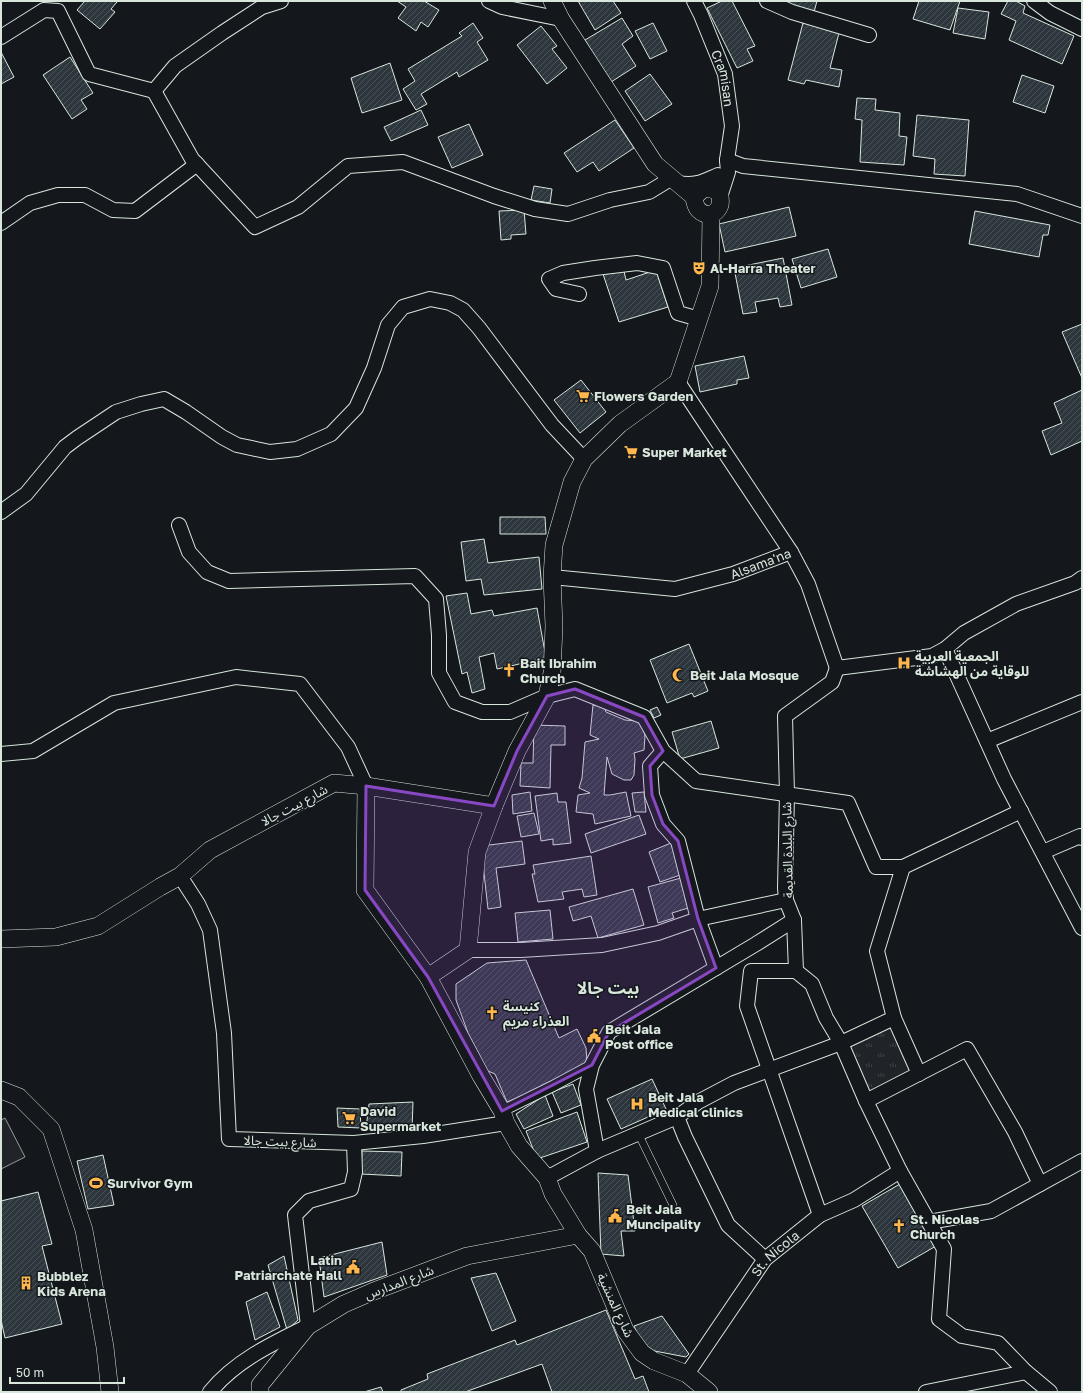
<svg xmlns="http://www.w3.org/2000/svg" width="1083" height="1393" font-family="'Golos Text','Noto Sans Arabic',sans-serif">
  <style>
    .park { fill: url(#park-tufts); stroke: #939e99 }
    .pitch { fill: #202428; stroke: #939e99 }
    .building { fill: url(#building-hatch); stroke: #d8e6dc }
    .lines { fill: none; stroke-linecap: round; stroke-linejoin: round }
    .service-casing { stroke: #d8e6dc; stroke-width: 8 }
    .pedestrian-casing { stroke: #d8e6dc; stroke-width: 12 }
    .minor-casing { stroke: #d8e6dc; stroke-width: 16 }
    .tertiary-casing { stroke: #d8e6dc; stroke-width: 18 }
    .service { stroke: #14181c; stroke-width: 7 }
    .pedestrian { stroke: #14181c; stroke-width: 10 }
    .minor { stroke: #14181c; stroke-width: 14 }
    .tertiary { stroke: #14181c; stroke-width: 17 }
    .marked { fill: #8948c3; fill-opacity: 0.2; stroke: #8948c3; stroke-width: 3; stroke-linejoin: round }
    .labels { text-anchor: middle; stroke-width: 3; stroke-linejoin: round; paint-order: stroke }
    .street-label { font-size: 13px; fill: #d8e6dc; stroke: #14181c }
    .poi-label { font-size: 13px; font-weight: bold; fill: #d8e6dc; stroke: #14181c; text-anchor: start }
    .district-label { font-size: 17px; font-weight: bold; fill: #d8e6dc; stroke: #14181c }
  </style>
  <defs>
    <pattern id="park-tufts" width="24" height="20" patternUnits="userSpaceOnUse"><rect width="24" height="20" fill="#202428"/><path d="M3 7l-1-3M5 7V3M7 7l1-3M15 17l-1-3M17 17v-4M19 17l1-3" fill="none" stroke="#404447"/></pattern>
    <pattern id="building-hatch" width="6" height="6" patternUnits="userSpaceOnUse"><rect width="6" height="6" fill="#2c363c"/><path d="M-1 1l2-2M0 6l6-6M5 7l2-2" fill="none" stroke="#4a5358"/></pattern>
  </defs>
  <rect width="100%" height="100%" fill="#14181c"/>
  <path class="park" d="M894,1018L919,1074L866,1101L841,1043Z"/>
  <path class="pitch" d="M5,1118L25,1157L1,1169V1120Z"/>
  <g class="building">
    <path d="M85,1H115L117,2L111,9L115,12L100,29L77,10Z"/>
    <path d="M397,1H424L439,10L428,27L421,22L416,31L398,18L406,7Z"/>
    <path d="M578,1H613L621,13L595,30Z"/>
    <path d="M722,1H732L755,46L747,49L753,61L737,68L707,8Z"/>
    <path d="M787,1H817L814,12L786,4Z"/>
    <path d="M919,1H960L950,30L913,19Z"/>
    <path d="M1008,1H1016L1025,6L1023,13L1074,36L1062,64L1009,40L1016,21L1001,14Z"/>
    <path d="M958,8L989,12L985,39L953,33Z"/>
    <path d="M622,18L633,36L622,44L636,66L611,82L585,40Z"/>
    <path d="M804,19L840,29L830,68L842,70L839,87L806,80L804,84L788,80Z"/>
    <path d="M473,23L483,38L477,42L488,60L459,77L457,72L421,94L427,104L416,110L403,89L415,81L408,69L462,36L459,33Z"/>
    <path d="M653,23L667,51L650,59L635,31Z"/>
    <path d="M541,26L557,46L552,49L567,68L547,84L517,45Z"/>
    <path d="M1,52L14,77L1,84Z"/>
    <path d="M70,57L93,93L81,100L87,109L72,119L43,75Z"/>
    <path d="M390,63L402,100L362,113L351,78Z"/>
    <path d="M650,74L672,104L645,121L625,91Z"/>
    <path d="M1022,75L1054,86L1045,113L1013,102Z"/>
    <path d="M857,98L876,99L875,110L900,113L899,136L907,137L904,165L860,162L862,120L855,119Z"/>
    <path d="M421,110L428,125L391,141L384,127Z"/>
    <path d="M917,115L969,120L965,176L934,174L935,159L913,156Z"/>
    <path d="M615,120L634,148L599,171L593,162L577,172L564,153Z"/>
    <path d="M469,124L483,155L452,168L438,137Z"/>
    <path d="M534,186L552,189L550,203L531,200Z"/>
    <path d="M789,207L796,236L725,252L719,224Z"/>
    <path d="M524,210L526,234L511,235V239L501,240L499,211Z"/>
    <path d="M975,211L1050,225L1048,235H1043L1039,257L969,244Z"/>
    <path d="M828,249L837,277L801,288L792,259Z"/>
    <path d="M783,258L792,305L780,307L778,298L755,302L757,312L743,314L734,268Z"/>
    <path d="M623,267L626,280L656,270L668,307L619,322L603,274Z"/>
    <path d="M1082,324V378L1062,332Z"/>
    <path d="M744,356L749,378L737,380V384L700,392L695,366Z"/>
    <path d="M581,380L606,412L580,433L554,400Z"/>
    <path d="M1082,390V441L1051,455L1042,431L1062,423L1054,403Z"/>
    <path d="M500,517H545L546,534H500Z"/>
    <path d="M484,539L488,563L539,557L542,589L484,595L481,579L466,581L461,542Z"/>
    <path d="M467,593L471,614L492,610L494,616L537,608L546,658L497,669L494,653L479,657L485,689L472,693L467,672L462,674L446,596Z"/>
    <path d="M689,644L708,691L694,697L692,693L667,703L650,660Z"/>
    <path d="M593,705L604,706L606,712L625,720L637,721L642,724L645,736L644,750L634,753L635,759L634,775L631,780H624L612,774L607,757L604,795H610L626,792L631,816L595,824L593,814L576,812L578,795L590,793L579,788L582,778L585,742L599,739L590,735Z"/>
    <path d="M657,707L661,715L654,718L650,710Z"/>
    <path d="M711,721L719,748L680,759L672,732Z"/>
    <path d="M534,725L565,726V745H551L550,788L520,786L521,763H533Z"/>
    <path d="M530,792L532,811L513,814L512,795Z"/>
    <path d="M644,792L646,812H635L632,793Z"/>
    <path d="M557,793L558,802H566L571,843L553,845V839L541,841L535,796Z"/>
    <path d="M534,813L539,834L521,837L517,816Z"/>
    <path d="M639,815L646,834L591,853L585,834Z"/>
    <path d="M522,841L525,864L496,868L501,907L488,909L481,846Z"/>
    <path d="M671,843L683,874L660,882L649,852Z"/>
    <path d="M591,856L597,895L584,897L582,889L562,892L564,899L538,902L532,874H535L533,865Z"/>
    <path d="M681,878L688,908L672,913L674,918L658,923L648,887Z"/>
    <path d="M633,889L644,925L598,938L591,916L573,921L569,907Z"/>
    <path d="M550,910L553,939L518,942L515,913Z"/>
    <path d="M526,960L559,1038L577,1029L586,1048L587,1062L568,1074L538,1089L507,1102L495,1074L488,1071L468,1033L456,1000V984L487,963Z"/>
    <path d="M652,1079L666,1109L621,1129L607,1099Z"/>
    <path d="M573,1084L581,1105L561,1113L552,1092Z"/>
    <path d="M545,1095L553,1116L524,1129L516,1114Z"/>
    <path d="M413,1102L412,1130L366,1128L369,1104Z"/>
    <path d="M337,1108L360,1109L361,1128L338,1127Z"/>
    <path d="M577,1112L587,1142L537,1159L526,1131Z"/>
    <path d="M362,1151L402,1152L401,1176L361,1174Z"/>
    <path d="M103,1155L114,1205L88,1209L77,1161Z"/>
    <path d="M598,1173L628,1175L635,1231H621L624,1256L601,1254Z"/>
    <path d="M900,1184L936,1246L898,1268L862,1206Z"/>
    <path d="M38,1192L52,1244L42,1246L62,1324L5,1338L1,1320V1201Z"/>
    <path d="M382,1242L387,1275L324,1297L319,1258Z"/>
    <path d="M284,1256L298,1320L287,1330L268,1265Z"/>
    <path d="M496,1273L516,1321L492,1331L471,1278Z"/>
    <path d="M267,1292L280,1327L255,1340L246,1302Z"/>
    <path d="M606,1310L635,1379L643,1376L649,1392H552L542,1364L465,1392H401V1390L428,1379L427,1374L515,1340L517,1345Z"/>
    <path d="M662,1316L689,1354L686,1357L644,1349L634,1326Z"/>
    <path d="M381,1387L383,1392H364Z"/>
  </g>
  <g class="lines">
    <g class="service-casing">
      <path id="service" d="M638,1133L673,1205"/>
    </g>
    <g class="pedestrian-casing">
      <path id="pedestrian" d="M502,1111L553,1086L592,1065"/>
    </g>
    <g class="minor-casing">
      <g id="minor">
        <path d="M489,1L502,7L561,19"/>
        <path id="s1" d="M694,1L701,15L725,74L732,126L727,160L728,172L720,197"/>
        <path d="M767,1L792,12L869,35"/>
        <path d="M1034,1L1050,13L1082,29"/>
        <path d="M1,37L44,10L58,11L89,74L154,91L192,159L255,227L298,207L348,166L403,162L494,196L535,209L568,214L610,200L649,192L672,178"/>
        <path d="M154,91L175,66L222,33L262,7L281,1"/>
        <path d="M727,160L743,166L1017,194L1082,216"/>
        <path d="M677,183C696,186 702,182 718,175"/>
        <path d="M1,223L30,203L58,195H85L113,210L135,211L197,164"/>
        <path d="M579,294L556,289L549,279L563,273L595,268L637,263L663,268L678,313L699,319"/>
        <path d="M1,512L26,494L65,447L77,438L116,412L141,404L164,399L186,412L222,437L237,445L270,452L297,449L331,434L356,408L374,368L388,325L403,307L430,299L450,303L463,310L479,328L552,425L584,459"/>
        <path d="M179,525L189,552L207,572L229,581L415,576L436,599L439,635V673L455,702L482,712H510L547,696L575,689L644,717L663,751L696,781L848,803L876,867H903L877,951L894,1018L919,1074"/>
        <path d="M791,552L808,584L837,668L932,656L945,649L964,633L1016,604L1075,583L1082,578"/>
        <path id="s2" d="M552,577L675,589L733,574L791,552L678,382"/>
        <path d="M945,649L1004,779L1082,928"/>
        <path d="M987,741L1082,702"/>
        <path d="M663,751L650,766L652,795L663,824L678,841L698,919L716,968"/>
        <path d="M1,754L33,751L114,703L236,677L300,684L348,747L366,786"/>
        <path d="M1043,852L1080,836L1082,838"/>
        <path d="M903,867L1021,811"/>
        <path d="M180,876L198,904L210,930L224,1033L229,1139L354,1143L423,1136L506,1123"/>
        <path d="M468,950H521L602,945L658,933L698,919L786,900"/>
        <path d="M796,971L812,984L826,1018L841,1043L866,1101L900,1171L944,1249L939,1319L962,1336L998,1343L1026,1372"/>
        <path d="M866,1101L967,1049L1015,1132L1040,1184"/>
        <path d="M597,1151L586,1089L592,1065L609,1032L756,944L794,920"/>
        <path d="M547,1178L597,1151L677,1117"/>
        <path d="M820,1215L747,1006L751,971H796L794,920L786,900L785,888L787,794L785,716L832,682L837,668"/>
        <path d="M929,1222L991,1211L1082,1161"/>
        <path d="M765,1259L728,1225L685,1137L677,1117L698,1102L734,1083L841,1043L894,1018"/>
        <path id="s3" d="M687,1374L765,1259L820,1215L854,1200L900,1171"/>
        <path d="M210,1392C235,1361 273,1343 308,1326L295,1215L309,1201L351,1189L355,1172L354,1143"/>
        <path d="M926,1392L1026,1372L1050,1392"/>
      </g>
    </g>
    <g class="tertiary-casing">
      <g id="tertiary">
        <path d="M552,1L561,19L655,164L694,197C695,208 699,214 711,215C721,209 722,203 719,192L709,188L703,189L694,197"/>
        <path d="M366,786L365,890L428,977"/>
        <path d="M1,939L56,937L98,926L160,887L180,876L210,850L334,783L366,786L494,806"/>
        <path d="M1,1090L19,1097L51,1129L84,1230L105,1347L110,1392"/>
        <path d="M260,1392V1385L308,1326L344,1304L374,1291L467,1256L578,1235"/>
        <path d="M709,1392L687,1374L654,1361L642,1353L625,1330L592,1251L578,1235L553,1194L547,1178L519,1146L506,1123L502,1111L481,1076L428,977L468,950L477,852L494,806L517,751L547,696L552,673L554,626L552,577L554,545L572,482L584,459L620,424L678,382L710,286L711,215"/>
      </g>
    </g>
    <use href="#service" class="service"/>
    <use href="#pedestrian" class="pedestrian"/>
    <use href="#minor" class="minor"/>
    <use href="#tertiary" class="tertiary"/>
  </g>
  <path class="marked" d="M575,689L644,717L663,751L650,766L652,795L663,824L678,841L698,919L716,968L609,1032L592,1065L502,1111L428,977L365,890L366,786L494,806L517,751L547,696Z"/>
  <defs>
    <g id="theatre-bare" transform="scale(1.08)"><path d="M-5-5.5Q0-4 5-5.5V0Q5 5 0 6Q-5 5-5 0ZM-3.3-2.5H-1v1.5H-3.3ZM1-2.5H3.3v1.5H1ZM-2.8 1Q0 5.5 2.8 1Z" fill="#ffb74d" stroke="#14181c" stroke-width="2.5" paint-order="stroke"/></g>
    <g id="supermarket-bare" transform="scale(1.08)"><path d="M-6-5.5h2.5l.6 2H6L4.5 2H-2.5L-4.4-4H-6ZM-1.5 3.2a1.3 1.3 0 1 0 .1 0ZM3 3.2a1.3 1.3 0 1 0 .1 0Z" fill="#ffb74d" stroke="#14181c" stroke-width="2.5" paint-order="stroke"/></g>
    <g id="hospital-bare" transform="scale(1.08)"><path d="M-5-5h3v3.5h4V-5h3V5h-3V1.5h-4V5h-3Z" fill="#ffb74d" stroke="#14181c" stroke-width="2.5" paint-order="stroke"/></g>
    <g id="church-bare" transform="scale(1.08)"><path d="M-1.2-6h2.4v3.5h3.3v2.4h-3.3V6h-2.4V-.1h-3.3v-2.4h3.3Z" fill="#ffb74d" stroke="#14181c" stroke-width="2.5" paint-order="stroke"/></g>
    <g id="mosque-bare" transform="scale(1.08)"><path d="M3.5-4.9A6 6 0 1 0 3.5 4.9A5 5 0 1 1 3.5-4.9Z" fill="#ffb74d" stroke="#14181c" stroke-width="2.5" paint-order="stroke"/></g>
    <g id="civic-bare" transform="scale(1.08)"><path d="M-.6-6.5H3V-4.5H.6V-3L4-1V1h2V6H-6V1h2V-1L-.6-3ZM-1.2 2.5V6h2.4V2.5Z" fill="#ffb74d" stroke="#14181c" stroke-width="2.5" paint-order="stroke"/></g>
    <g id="stadium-bare" transform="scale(1.08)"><path d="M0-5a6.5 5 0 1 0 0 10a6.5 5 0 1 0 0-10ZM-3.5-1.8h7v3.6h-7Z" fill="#ffb74d" stroke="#14181c" stroke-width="2.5" paint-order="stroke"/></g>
    <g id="building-bare" transform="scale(1.08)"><path d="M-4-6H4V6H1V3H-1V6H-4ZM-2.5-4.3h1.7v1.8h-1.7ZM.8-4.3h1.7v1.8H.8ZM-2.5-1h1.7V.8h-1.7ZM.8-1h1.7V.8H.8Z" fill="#ffb74d" stroke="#14181c" stroke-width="2.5" paint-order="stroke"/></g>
  </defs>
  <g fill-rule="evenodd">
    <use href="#theatre-bare" x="699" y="268"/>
    <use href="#supermarket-bare" x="583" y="396"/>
    <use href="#supermarket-bare" x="631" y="452"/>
    <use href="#hospital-bare" x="904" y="663"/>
    <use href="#church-bare" x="509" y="670"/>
    <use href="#mosque-bare" x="679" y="675"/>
    <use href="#church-bare" x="492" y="1013"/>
    <use href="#civic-bare" x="594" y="1036"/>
    <use href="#hospital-bare" x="637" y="1104"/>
    <use href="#supermarket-bare" x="349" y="1118"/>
    <use href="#stadium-bare" x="96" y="1183"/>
    <use href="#civic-bare" x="615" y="1216"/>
    <use href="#church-bare" x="899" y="1226"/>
    <use href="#civic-bare" x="353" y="1267"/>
    <use href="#building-bare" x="26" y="1283"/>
  </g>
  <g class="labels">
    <g class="street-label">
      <text dy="5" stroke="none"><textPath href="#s1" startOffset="83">Cramisan</textPath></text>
      <text dy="5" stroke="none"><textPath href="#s2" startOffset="213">Alsama'na</textPath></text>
      <text transform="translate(294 805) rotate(-28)" y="5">شارع بيت جالا</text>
      <text transform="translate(787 850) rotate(-91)" y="5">شارع البلدة القديمة</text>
      <text transform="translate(280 1141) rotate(2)" y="5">شارع بيت جالا</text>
      <text dy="5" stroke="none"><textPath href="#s3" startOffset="150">St. Nicola</textPath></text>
      <text transform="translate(399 1282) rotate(-21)" y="5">شارع المدارس</text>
      <text transform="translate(616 1305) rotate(65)" y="5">شارع المنشية</text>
    </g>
    <g class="poi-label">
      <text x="710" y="273">Al-Harra Theater</text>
      <text x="594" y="401">Flowers Garden</text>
      <text x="642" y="457">Super Market</text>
      <text x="915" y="661">الجمعية العربية<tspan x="915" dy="15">للوقاية من الهشاشة</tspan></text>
      <text x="520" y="668">Bait Ibrahim<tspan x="520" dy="15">Church</tspan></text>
      <text x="690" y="680">Beit Jala Mosque</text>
      <text x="503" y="1011">كنيسة<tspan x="503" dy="15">العذراء مريم</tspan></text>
      <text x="605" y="1034">Beit Jala<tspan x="605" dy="15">Post office</tspan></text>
      <text x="648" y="1102">Beit Jala<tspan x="648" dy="15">Medical clinics</tspan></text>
      <text x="360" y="1116">David<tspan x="360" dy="15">Supermarket</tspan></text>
      <text x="107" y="1188">Survivor Gym</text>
      <text x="626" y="1214">Beit Jala<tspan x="626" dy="15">Muncipality</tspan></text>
      <text x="910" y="1224">St. Nicolas<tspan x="910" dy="15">Church</tspan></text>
      <text x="342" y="1265" text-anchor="end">Latin<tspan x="342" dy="15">Patriarchate Hall</tspan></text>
      <text x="37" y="1281">Bubblez<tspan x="37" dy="15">Kids Arena</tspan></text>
    </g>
    <g class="district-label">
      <text x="608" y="994">بيت جالا</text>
    </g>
  </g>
  <rect width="1083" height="1393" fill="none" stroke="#d8e6dc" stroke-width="4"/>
  <path d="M10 1377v6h114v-6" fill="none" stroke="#d8e6dc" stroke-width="2"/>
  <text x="16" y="1377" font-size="12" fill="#d8e6dc" stroke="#14181c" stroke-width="3" paint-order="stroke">50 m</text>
</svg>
